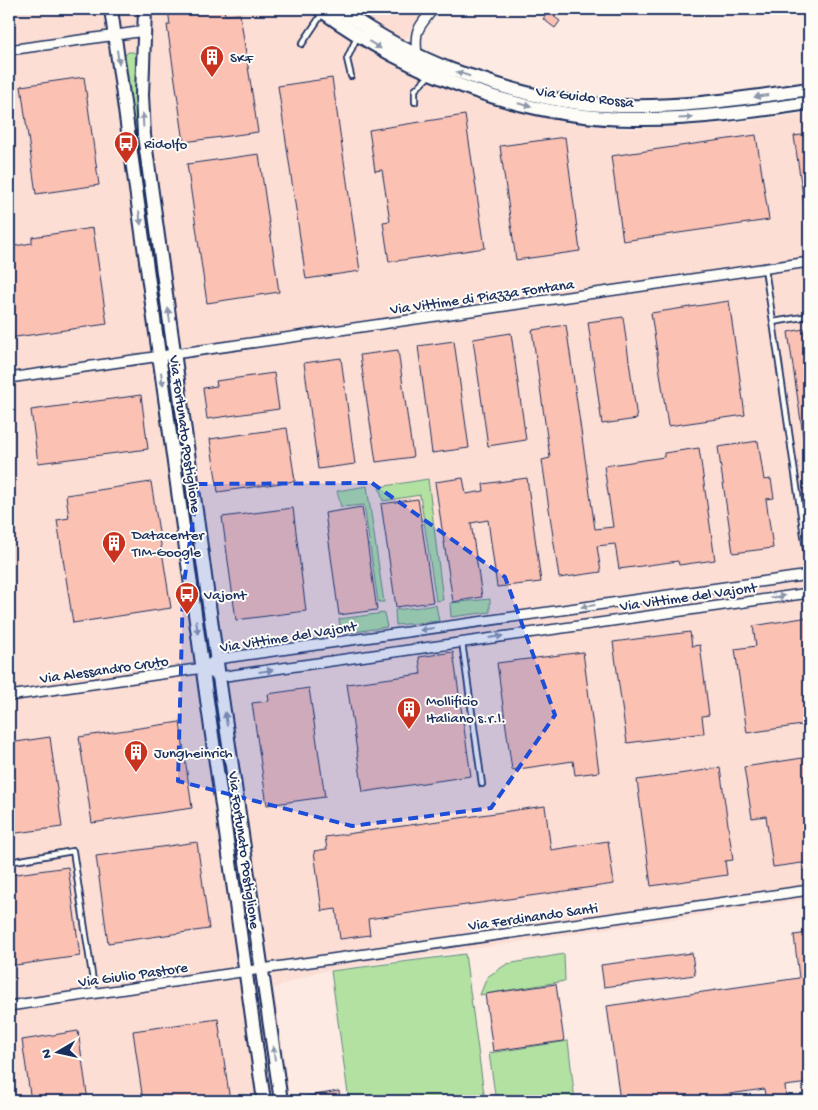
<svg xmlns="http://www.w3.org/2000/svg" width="818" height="1110" font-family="'Gochi Hand',sans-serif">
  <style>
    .built { fill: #fcded5 }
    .green { fill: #b2e1a1; stroke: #668880 }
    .building { fill: #fbc1b3; stroke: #1b2f5e }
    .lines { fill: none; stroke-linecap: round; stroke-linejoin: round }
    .lane-casing { stroke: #1b2f5e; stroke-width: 8 }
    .street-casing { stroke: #1b2f5e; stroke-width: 12 }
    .secondary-casing { stroke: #1b2f5e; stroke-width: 16 }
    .lane { stroke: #fdfcf7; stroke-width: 4.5 }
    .street { stroke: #fdfcf7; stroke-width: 9 }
    .secondary { stroke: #fdfcf7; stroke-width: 12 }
    .oneway { fill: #8c96aa }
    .marked { fill: #1d4ed8; fill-opacity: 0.2; stroke: #1d4ed8; stroke-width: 4; stroke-dasharray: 10 6; stroke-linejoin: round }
    .labels { text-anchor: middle; stroke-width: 4; stroke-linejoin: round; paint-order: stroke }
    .poi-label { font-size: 15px; fill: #1b2f5e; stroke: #fdfcf7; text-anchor: start }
    .street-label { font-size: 15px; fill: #1b2f5e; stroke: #fdfcf7 }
  </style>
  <rect width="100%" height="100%" fill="#fceae3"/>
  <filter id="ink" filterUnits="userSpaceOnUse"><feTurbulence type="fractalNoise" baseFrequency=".02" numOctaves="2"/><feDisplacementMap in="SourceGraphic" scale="10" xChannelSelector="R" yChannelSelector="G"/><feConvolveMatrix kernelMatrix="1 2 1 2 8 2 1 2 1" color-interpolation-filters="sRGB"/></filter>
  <g filter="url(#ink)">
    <path class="built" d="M9,9H427L388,62L416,75L502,105L567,123L627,129L709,125L776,118L809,113V899L317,972L274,988L290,1101H11L9,1085Z"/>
    <g class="green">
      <path d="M128,52H133L136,54V115L139,158H137L124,59L125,55Z"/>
      <path d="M428,479L443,600L436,601L420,495L383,501L379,487Z"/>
      <path d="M367,486L384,602H378L364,505L341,507L337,491Z"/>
      <path d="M490,599V612L451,617L450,603Z"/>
      <path d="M436,605L439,621L396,625L395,610Z"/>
      <path d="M384,613L387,627L341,634L339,619Z"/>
      <path d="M465,954L485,1101H349L331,971Z"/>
      <path d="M564,954L565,981L480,995L487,977L507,964Z"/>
      <path d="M568,1041L575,1101H496L489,1053Z"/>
    </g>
    <g class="building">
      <path d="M168,9H224L225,15L240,14L258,132L184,142L167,25H170Z"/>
      <path d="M548,12L560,21L555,28L543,19Z"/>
      <path d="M84,77L99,185L36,194L21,86Z"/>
      <path d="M332,78L360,271L306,279L278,86Z"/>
      <path d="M465,115L485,248L389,262L383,222L390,221L382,170L375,171L369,130Z"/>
      <path d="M809,134V210H805L794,136Z"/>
      <path d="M756,135L769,220L623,241L611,156Z"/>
      <path d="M565,137L580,251L516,260L500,146Z"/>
      <path d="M259,154L279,292L207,303L187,164Z"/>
      <path d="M93,228L107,324L9,338V247L32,243V237Z"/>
      <path d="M729,301L745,415L668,426L651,313Z"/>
      <path d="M623,317L637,419L602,424L588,322Z"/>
      <path d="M566,325L595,529L613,527L604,466L664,457V453L699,448L715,560L679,565L678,561L619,569L615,544L597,546L601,572L559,578L542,460L550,458L532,330Z"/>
      <path d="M809,328V449H805L788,332Z"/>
      <path d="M511,333L526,440L488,446L473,339Z"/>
      <path d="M454,341L469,448L432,453L418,346Z"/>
      <path d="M398,350L413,457L376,462L360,355Z"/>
      <path d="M341,358L355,464L318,469L304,363Z"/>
      <path d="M274,373L279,409L207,419L203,388L217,386L216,381Z"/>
      <path d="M141,395L148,449L38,463L31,410Z"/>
      <path d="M287,428L295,481L218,492L210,439Z"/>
      <path d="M758,441L764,480L771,479L774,498L766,499L773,548L733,553L718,447Z"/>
      <path d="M463,478L466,494L484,491L483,484L527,478L541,582L497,587L488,520L471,523L482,597L453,602L435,482Z"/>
      <path d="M151,482L171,608L73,623L57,520L69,518L66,495Z"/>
      <path d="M418,499L433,602L396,607L381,504Z"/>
      <path d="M362,507L377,610L339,615L325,513Z"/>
      <path d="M293,508L306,611L236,620L222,517Z"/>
      <path d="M809,617V724L747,733L735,649L756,646L753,626Z"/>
      <path d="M690,632L692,646L700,645L709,715L702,716L704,733L627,743L613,642Z"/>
      <path d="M453,652L471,776L363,792L347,684L421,674L419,657Z"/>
      <path d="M583,652L599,772L575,775L573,761L512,770L497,663Z"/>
      <path d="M309,688L325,797L267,805L252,703L269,701L268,694Z"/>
      <path d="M180,722L192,808L92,823L79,737Z"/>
      <path d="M50,737L62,827L9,834V743Z"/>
      <path d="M809,757V862L773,867L766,816L752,818L744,767Z"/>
      <path d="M720,768L733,860L725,861L727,875L651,886L637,780Z"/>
      <path d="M545,806L551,850L608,841L614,884L368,919L370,935L340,939L336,909L322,911L314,851L327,849L325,837Z"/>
      <path d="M197,842L209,929L108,943L96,856Z"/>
      <path d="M68,867L80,956L9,966V875Z"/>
      <path d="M809,933V1083L785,1086L787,1101H766L764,1089L723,1095L724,1101H620L607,1006L799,978L794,935Z"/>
      <path d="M692,953L695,975L604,987L601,965Z"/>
      <path d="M556,984L564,1041L493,1051L485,994Z"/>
      <path d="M218,1019L230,1101H143L133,1031Z"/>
      <path d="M78,1031L88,1101H31L22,1040Z"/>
      <path d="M339,1091L340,1100L329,1101H302V1097Z"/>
    </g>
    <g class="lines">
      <g class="lane-casing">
        <g id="lane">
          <path d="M302,44L322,14"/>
          <path d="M351,76L347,59L357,37"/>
          <path d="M415,102V90L430,75"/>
          <path d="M765,269L773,322"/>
          <path d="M809,316L773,322L809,570"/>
          <path d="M462,642L482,784"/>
          <path d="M9,862L73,851L95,994"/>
        </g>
      </g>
      <g class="street-casing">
        <g id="street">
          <path d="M9,50L145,31"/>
          <path d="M417,55C414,29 418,29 433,9"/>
          <path d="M9,378L809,262"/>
          <path d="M203,668L219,677L809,593"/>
          <path d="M9,696L203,668L217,659L809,575"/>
          <path d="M9,1006L262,969L809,890"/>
        </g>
      </g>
      <g class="secondary-casing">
        <g id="secondary">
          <path d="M111,9L206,693L264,1101"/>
          <path d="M145,9L142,95L144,135L219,677L281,1101"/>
          <path d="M319,9C411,76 528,121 644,119C699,119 754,111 809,103"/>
          <path d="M339,9C374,33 412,55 452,70C466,75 481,79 495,84C530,95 565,103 602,105C671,110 741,99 809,89"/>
        </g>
      </g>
      <use href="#lane" class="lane"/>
      <use href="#street" class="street"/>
      <use href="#secondary" class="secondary"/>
    </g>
    <defs><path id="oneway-solid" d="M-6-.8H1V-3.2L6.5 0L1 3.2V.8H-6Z" transform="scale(1.25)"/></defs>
    <g class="oneway">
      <use href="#oneway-solid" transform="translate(375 45) rotate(31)"/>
      <use href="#oneway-solid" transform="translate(118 57) rotate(82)"/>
      <use href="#oneway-solid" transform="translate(463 74) rotate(-162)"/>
      <use href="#oneway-solid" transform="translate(761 96) rotate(172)"/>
      <use href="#oneway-solid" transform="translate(525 105) rotate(13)"/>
      <use href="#oneway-solid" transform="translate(686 118) rotate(-3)"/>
      <use href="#oneway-solid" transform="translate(143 120) rotate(-93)"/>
      <use href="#oneway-solid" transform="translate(140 218) rotate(82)"/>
      <use href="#oneway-solid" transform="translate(169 315) rotate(-98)"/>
      <use href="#oneway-solid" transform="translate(162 379) rotate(82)"/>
      <use href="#oneway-solid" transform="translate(778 597) rotate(-8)"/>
      <use href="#oneway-solid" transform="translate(588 606) rotate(172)"/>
      <use href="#oneway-solid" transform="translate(197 627) rotate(82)"/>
      <use href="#oneway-solid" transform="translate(427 629) rotate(172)"/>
      <use href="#oneway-solid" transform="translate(496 637) rotate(-8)"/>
      <use href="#oneway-solid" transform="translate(266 671) rotate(-8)"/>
      <use href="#oneway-solid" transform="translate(226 719) rotate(-98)"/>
      <use href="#oneway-solid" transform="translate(274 1053) rotate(-98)"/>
    </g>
  </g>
  <path class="marked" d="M372,483L505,577L555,715L491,808L352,826L178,781L183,590L198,484Z"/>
  <defs>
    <g id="building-pin" transform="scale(1.25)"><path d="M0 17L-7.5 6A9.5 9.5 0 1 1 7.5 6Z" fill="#c8321e" stroke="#fdfcf7"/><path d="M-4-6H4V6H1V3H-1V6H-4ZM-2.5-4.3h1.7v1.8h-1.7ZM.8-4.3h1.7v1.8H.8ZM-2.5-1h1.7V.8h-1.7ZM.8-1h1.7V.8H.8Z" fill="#fff"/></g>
    <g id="bus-pin" transform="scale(1.25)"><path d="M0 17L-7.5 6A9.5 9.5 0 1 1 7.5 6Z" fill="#c8321e" stroke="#fdfcf7"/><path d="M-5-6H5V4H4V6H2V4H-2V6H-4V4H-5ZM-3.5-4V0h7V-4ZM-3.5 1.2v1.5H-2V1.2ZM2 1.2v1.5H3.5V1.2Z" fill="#fff"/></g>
  </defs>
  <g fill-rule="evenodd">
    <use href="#building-pin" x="212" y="57"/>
    <use href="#bus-pin" x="126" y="143"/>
    <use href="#building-pin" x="114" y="543"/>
    <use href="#bus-pin" x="187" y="594"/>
    <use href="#building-pin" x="409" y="709"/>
    <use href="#building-pin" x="136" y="752"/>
  </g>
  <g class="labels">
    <g class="poi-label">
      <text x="230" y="62">SKF</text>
      <text x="144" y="148">Ridolfo</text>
      <text x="132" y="539">Datacenter<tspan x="132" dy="17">TIM-Google</tspan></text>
      <text x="204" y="599">Vajont</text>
      <text x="426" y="705">Mollificio<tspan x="426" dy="17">Italiano s.r.l.</tspan></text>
      <text x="154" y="757">Jungheinrich</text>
    </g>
    <g class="street-label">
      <text transform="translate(585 96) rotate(7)" y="5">Via Guido Rossa</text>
      <text transform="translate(482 296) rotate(-8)" y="5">Via Vittime di Piazza Fontana</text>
      <text transform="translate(186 434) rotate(82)" y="5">Via Fortunato Postiglione</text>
      <text transform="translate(688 596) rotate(-8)" y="5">Via Vittime del Vajont</text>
      <text transform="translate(288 636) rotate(-9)" y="5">Via Vittime del Vajont</text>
      <text transform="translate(104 669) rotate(-8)" y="5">Via Alessandro Cruto</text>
      <text transform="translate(245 850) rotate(82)" y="5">Via Fortunato Postiglione</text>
      <text transform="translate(533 916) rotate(-8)" y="5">Via Ferdinando Santi</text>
      <text transform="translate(133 974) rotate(-8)" y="5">Via Giulio Pastore</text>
    </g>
  </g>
  <rect width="818" height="1110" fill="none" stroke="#fdfcf7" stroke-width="30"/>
  <rect x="15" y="15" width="788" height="1080" fill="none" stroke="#1b2f5e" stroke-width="2" filter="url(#ink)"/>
  <g transform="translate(58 1052) rotate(261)" stroke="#fdfcf7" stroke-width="4" paint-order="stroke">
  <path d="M0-4L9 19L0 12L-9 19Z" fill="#1b2f5e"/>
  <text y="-8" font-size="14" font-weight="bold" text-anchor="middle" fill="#1b2f5e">N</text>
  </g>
</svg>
